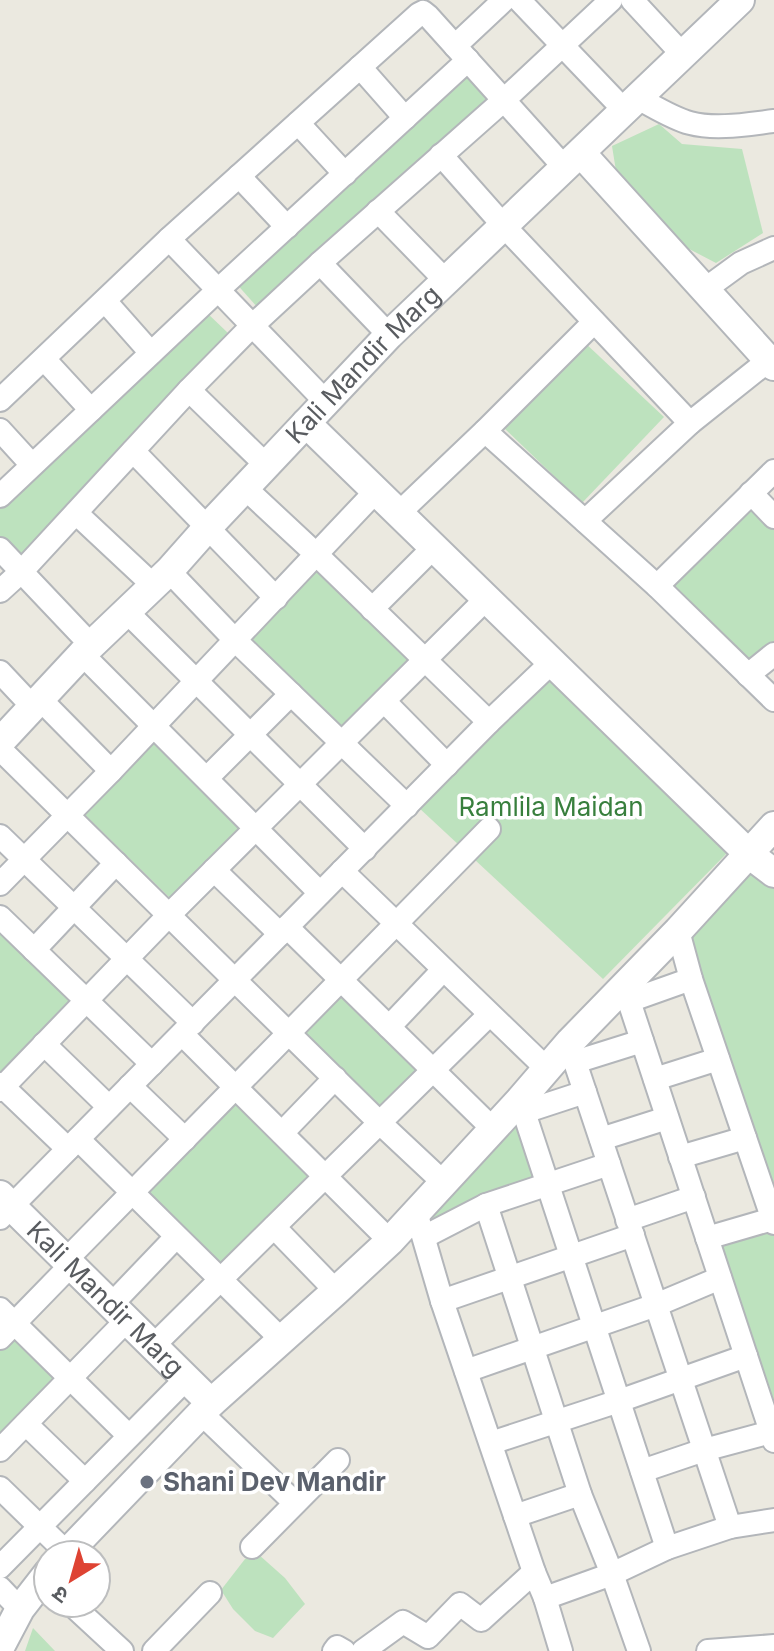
<svg xmlns="http://www.w3.org/2000/svg" width="774" height="1651" font-family="Inter,'Noto Sans Devanagari',sans-serif">
  <style>
    .green { fill: #bde2be }
    .lines { fill: none; stroke-linecap: round; stroke-linejoin: round }
    .minor-casing { stroke: #b3b6ba; stroke-width: 26 }
    .tertiary-casing { stroke: #b3b6ba; stroke-width: 32 }
    .minor { stroke: #fff; stroke-width: 22 }
    .tertiary { stroke: #fff; stroke-width: 28 }
    .worship-dot { fill: #6b7280; stroke: #fff; stroke-width: 3 }
    .labels { text-anchor: middle; stroke-width: 7; stroke-linejoin: round; paint-order: stroke }
    .street-label { font-size: 26px; fill: #595c60; stroke: #fff }
    .park-label { font-size: 26px; fill: #387f3d; stroke: #fff }
    .worship-label { font-size: 26px; font-weight: bold; fill: #5b616d; stroke: #fff; text-anchor: start }
  </style>
  <rect width="100%" height="100%" fill="#ebe9e0"/>
  <g class="green">
    <path d="M466,71L491,99L259,309L234,281Z"/>
    <path d="M659,124L682,144L742,149L763,233L716,263L649,228L616,171L612,146Z"/>
    <path d="M205,311L229,334L22,559L0,538V502Z"/>
    <path d="M583,341L664,417L582,503L501,425Z"/>
    <path d="M751,502L774,526V642L750,665L668,588Z"/>
    <path d="M317,564L414,659L340,733L244,638Z"/>
    <path d="M548,679L729,851L603,979L418,807Z"/>
    <path d="M151,734L248,829L175,903L78,808Z"/>
    <path d="M747,872L774,879V1187L686,930Z"/>
    <path d="M0,927L77,1003L3,1077L0,1074Z"/>
    <path d="M347,990L427,1071L380,1117L300,1036Z"/>
    <path d="M238,1096L319,1176L221,1271L141,1193Z"/>
    <path d="M514,1124L540,1181L433,1228L424,1209Z"/>
    <path d="M770,1228L774,1233V1421L715,1244Z"/>
    <path d="M17,1331L64,1377L0,1443V1348Z"/>
    <path d="M258,1554L285,1578L305,1604L273,1638L255,1631L233,1609L221,1590L245,1559Z"/>
    <path d="M33,1628L55,1651H25Z"/>
  </g>
  <g class="lines">
    <g class="minor-casing">
      <g id="minor">
        <path d="M519,0L625,111"/>
        <path d="M632,0L683,55"/>
        <path d="M455,46L504,0"/>
        <path d="M360,67L405,118"/>
        <path d="M638,98C655,107 672,118 690,123C716,130 748,124 774,121"/>
        <path d="M298,123L345,174"/>
        <path d="M441,155L504,226L690,423"/>
        <path d="M239,176L287,227"/>
        <path d="M378,211L446,281"/>
        <path d="M169,239L326,402"/>
        <path d="M320,263L389,335"/>
        <path d="M704,290L741,263L774,248"/>
        <path d="M105,301L151,353"/>
        <path d="M44,359L91,410"/>
        <path d="M189,390L266,465"/>
        <path d="M0,400L169,239L419,14L423,12L428,16L565,168"/>
        <path d="M0,430L32,465"/>
        <path d="M485,431L657,586L774,700"/>
        <path d="M133,451L276,598"/>
        <path d="M245,488L317,555L489,722"/>
        <path d="M751,493L774,517"/>
        <path d="M0,496L218,290L468,60"/>
        <path d="M76,513L153,585"/>
        <path d="M399,513L485,431L594,322"/>
        <path d="M585,521L690,423L769,360H774"/>
        <path d="M0,549L91,645"/>
        <path d="M169,571L235,640L407,806"/>
        <path d="M657,586L774,471"/>
        <path d="M0,591L22,571L189,390L252,326L320,263L504,100L611,0"/>
        <path d="M372,609L434,547"/>
        <path d="M126,611L365,849"/>
        <path d="M82,654L320,893"/>
        <path d="M0,672L32,706"/>
        <path d="M748,675L774,654"/>
        <path d="M39,698L111,771"/>
        <path d="M384,701L447,765"/>
        <path d="M0,749L380,1123L443,1182"/>
        <path d="M207,778L291,694"/>
        <path d="M0,836L193,1023"/>
        <path d="M214,870L280,934"/>
        <path d="M342,871L546,1068"/>
        <path d="M0,884L111,771L376,491"/>
        <path d="M0,917L152,1064"/>
        <path d="M287,927L493,1129"/>
        <path d="M678,931L691,979L774,1223"/>
        <path d="M34,950L116,863"/>
        <path d="M627,983L629,1001L774,1441"/>
        <path d="M629,1001L691,979"/>
        <path d="M389,1027L443,970"/>
        <path d="M182,1034L390,1241"/>
        <path d="M570,1042L575,1062L730,1527"/>
        <path d="M44,1044L109,1107"/>
        <path d="M575,1062L642,1041"/>
        <path d="M655,1079L718,1059"/>
        <path d="M0,1084L68,1149"/>
        <path d="M130,1086L185,1139"/>
        <path d="M0,1090L169,915L486,599"/>
        <path d="M520,1100L667,1548"/>
        <path d="M524,1112L585,1092"/>
        <path d="M282,1133L335,1078"/>
        <path d="M78,1139L282,1340"/>
        <path d="M601,1139L667,1118"/>
        <path d="M680,1157L745,1138"/>
        <path d="M486,1205L580,1494L612,1574L639,1651"/>
        <path d="M416,1212L442,1301L534,1572L545,1598L561,1651"/>
        <path d="M0,1218L489,722L552,662"/>
        <path d="M627,1220L694,1197"/>
        <path d="M274,1227L336,1291"/>
        <path d="M424,1237L486,1205L609,1164"/>
        <path d="M707,1238L772,1219"/>
        <path d="M66,1260L489,829"/>
        <path d="M442,1301L633,1235"/>
        <path d="M111,1305L176,1237"/>
        <path d="M0,1309L129,1436"/>
        <path d="M0,1338L71,1265"/>
        <path d="M153,1346L489,1015"/>
        <path d="M466,1371L656,1305L720,1278"/>
        <path d="M201,1413L295,1503"/>
        <path d="M26,1424L85,1481"/>
        <path d="M491,1443L619,1401L746,1356"/>
        <path d="M0,1450L127,1320"/>
        <path d="M642,1471L704,1450L771,1432"/>
        <path d="M0,1488L67,1553"/>
        <path d="M515,1516L580,1494"/>
        <path d="M252,1547L338,1460"/>
        <path d="M0,1567L186,1379"/>
        <path d="M0,1588L20,1609"/>
        <path d="M545,1598L612,1574L667,1548L730,1527L774,1520"/>
        <path d="M70,1603L122,1651"/>
        <path d="M154,1651L210,1593"/>
        <path d="M334,1651L337,1647L344,1651"/>
        <path d="M363,1651L403,1622L428,1637L460,1604L481,1620L534,1572"/>
        <path d="M708,1651L774,1646"/>
      </g>
    </g>
    <g class="tertiary-casing">
      <g id="tertiary">
        <path d="M581,153L774,366"/>
        <path d="M306,423L749,854L774,873"/>
        <path id="s1" d="M0,742L82,654L169,571L208,527L389,335L740,0"/>
        <path id="s2" d="M0,1195L211,1403"/>
        <path d="M65,1555L211,1403L336,1291L390,1241L520,1100L570,1042L678,931L774,826"/>
        <path d="M0,1647L20,1609L48,1573"/>
      </g>
    </g>
    <use href="#minor" class="minor"/>
    <use href="#tertiary" class="tertiary"/>
  </g>
  <circle class="worship-dot" cx="147" cy="1482" r="8"/>
  <g class="labels">
    <g class="street-label">
      <text dy="9" stroke="none"><textPath href="#s1" startOffset="524">Kali Mandir Marg</textPath></text>
      <text dy="9" stroke="none"><textPath href="#s2" startOffset="148">Kali Mandir Marg</textPath></text>
    </g>
    <g class="park-label">
      <text x="551" y="816">Ramlila Maidan</text>
    </g>
    <g class="worship-label">
      <text x="163" y="1491">Shani Dev Mandir</text>
    </g>
  </g>
  <g transform="translate(72 1579) rotate(217)"><circle r="38" fill="#ffffff" stroke="#bdbebf" stroke-width="2"/>
  <path d="M0-6L14 30L0 20L-14 30Z" fill="#de4333"/>
  <text y="-12" font-size="22" font-weight="bold" text-anchor="middle" fill="#595c60">उ</text>
  </g>
</svg>
